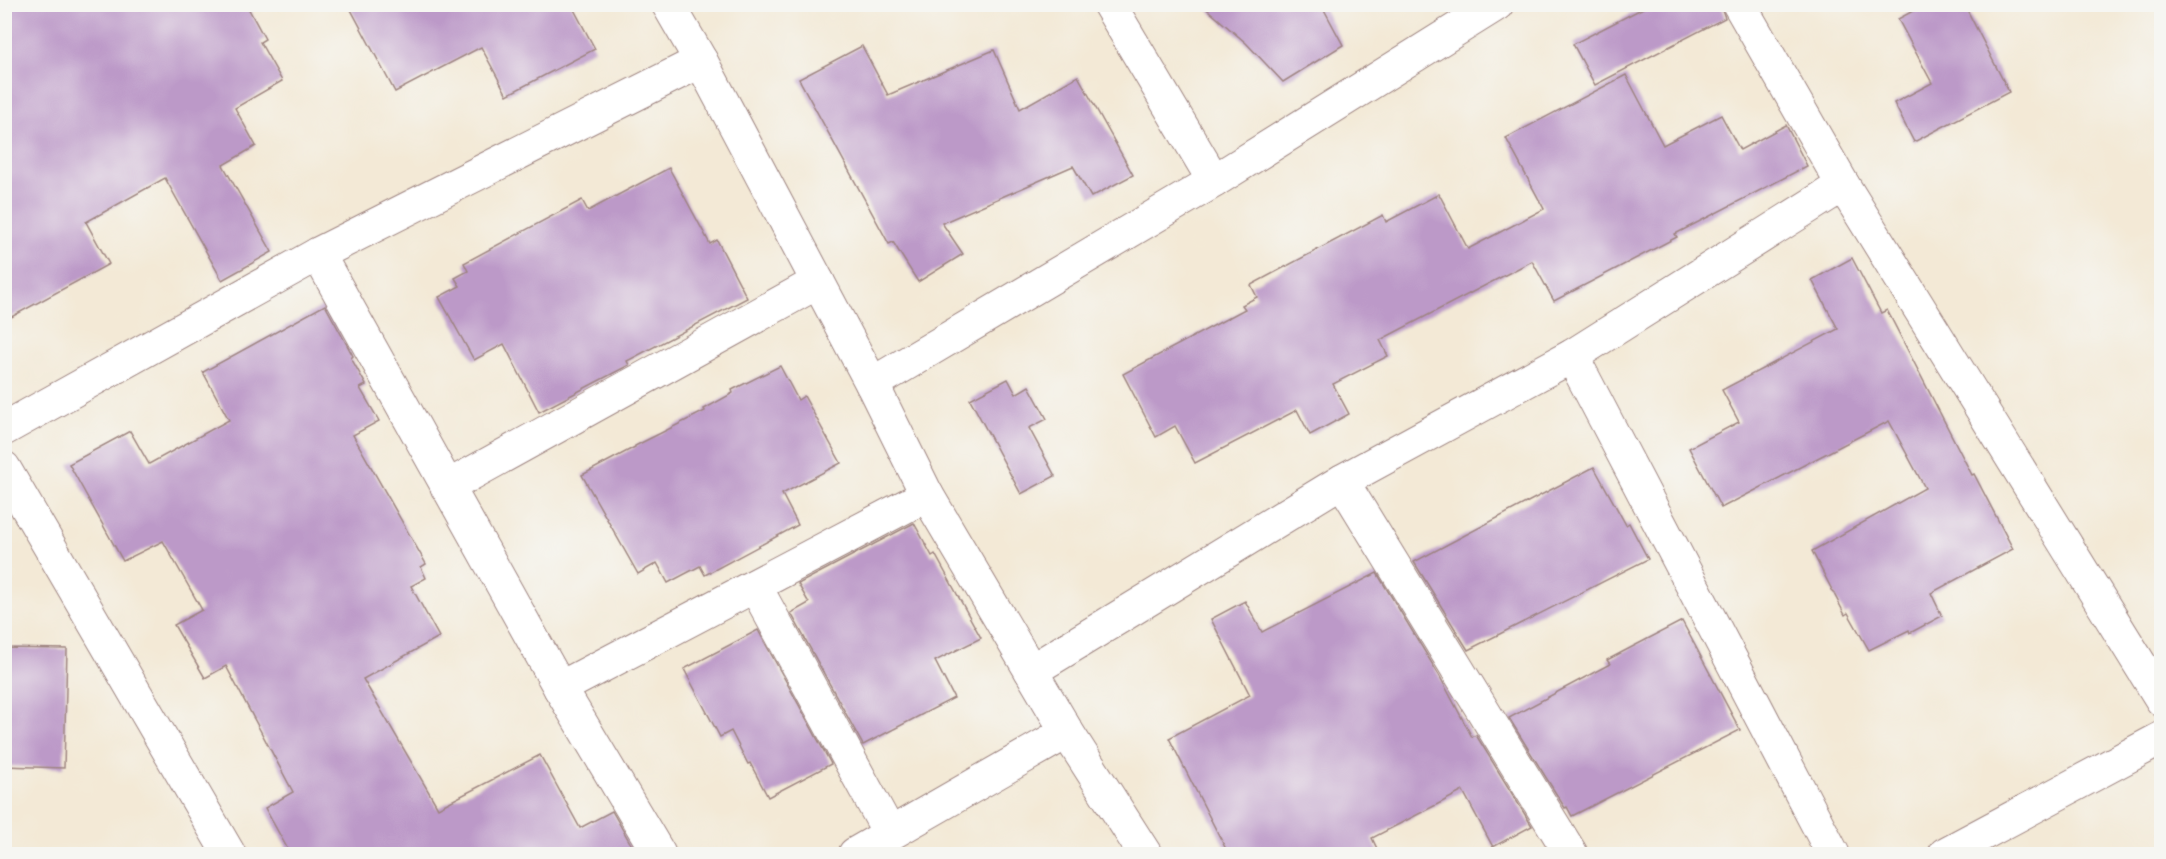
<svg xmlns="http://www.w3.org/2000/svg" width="2166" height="859" font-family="'Architects Daughter',sans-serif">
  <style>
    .building { fill: #bc99c8 }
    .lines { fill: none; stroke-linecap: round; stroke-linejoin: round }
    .street-casing { stroke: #9e8480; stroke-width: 35 }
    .street { stroke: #fff; stroke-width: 33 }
  </style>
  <rect width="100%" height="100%" fill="#f6f6f2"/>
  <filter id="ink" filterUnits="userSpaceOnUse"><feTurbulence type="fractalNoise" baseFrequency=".0167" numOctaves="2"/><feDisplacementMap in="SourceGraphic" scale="12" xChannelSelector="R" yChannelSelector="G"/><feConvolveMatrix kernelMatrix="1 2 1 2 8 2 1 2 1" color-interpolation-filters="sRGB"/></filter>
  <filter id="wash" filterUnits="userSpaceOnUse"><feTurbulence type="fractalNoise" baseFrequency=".008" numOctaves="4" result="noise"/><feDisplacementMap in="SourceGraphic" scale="24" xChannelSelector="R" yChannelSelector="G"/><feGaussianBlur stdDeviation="1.35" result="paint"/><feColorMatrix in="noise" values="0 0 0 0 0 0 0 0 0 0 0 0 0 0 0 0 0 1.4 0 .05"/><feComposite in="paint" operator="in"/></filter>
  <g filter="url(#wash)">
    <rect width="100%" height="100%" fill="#f3e9d6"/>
    <g id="blocks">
      <g class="building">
        <path d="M4,4H246L265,39L260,42L282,81L235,108L256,146L223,165L272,252L222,280L165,178L86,222L109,264L4,321Z"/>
        <path d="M348,4H571L595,49L507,95L481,47L395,92Z"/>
        <path d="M1201,4H1321L1343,45L1283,82L1246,43Z"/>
        <path d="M1651,4H1720L1725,18L1595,85L1573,44Z"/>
        <path d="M1926,4H1964L2009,92L1914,142L1894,103L1932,83L1898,19Z"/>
        <path d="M862,46L888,95L994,50L1020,109L1078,76L1133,175L1091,197L1073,166L942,223L963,254L918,282L893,242L889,244L799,79Z"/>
        <path d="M1626,75L1663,145L1721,115L1740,150L1786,125L1807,166L1675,234L1677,237L1554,301L1532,261L1380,340L1388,356L1333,384L1349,414L1310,435L1297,410L1195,463L1175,426L1156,437L1123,374L1245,309L1242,305L1257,297L1251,285L1383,215L1386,222L1439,194L1468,249L1544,209L1506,138Z"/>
        <path d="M669,168L710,244L717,240L747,298L627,361L629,365L539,412L504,344L474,360L439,297L460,286L455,278L468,271L464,263L582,200L588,211Z"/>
        <path d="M1852,258L1881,313L1887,310L1972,475L1974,474L2013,549L1931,593L1942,616L1910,633L1909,630L1869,650L1848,613L1845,615L1812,551L1925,488L1889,421L1721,508L1689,448L1739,422L1722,390L1838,329L1812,280Z"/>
        <path d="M325,305L353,356L351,358L366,385L360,388L379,421L353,435L426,564L421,567L426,578L411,586L439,637L363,679L438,808L540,755L580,828L612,811L637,855H291L265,808L293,792L226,666L205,678L174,625L202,610L163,541L123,561L89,500L69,464L130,431L149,464L229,420L203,372Z"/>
        <path d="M780,366L798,400L804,396L841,463L782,494L798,525L705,575L700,566L668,583L657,563L638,574L582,475L635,447V446L705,411L704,409L733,393L732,390Z"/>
        <path d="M1008,379L1016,394L1029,386L1047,419L1029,428L1055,476L1021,494L970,399Z"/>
        <path d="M1594,467L1626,525L1629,523L1648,559L1468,650L1414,562Z"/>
        <path d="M914,523L932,556L935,554L981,638L935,661L954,698L863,745L791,613L809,603L798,584Z"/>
        <path d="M1377,573L1439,675L1472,737L1476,735L1532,826L1493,847L1463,791L1372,838L1380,855H1229L1169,738L1250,695L1211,619L1245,601L1262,632Z"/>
        <path d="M1682,621L1740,730L1572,816L1567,807L1565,808L1509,718L1610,664L1607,660Z"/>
        <path d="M758,630L831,764L768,797L750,763L748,764L731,731L720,737L684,669Z"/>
        <path d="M4,648L67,649L64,768L4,766Z"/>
      </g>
    </g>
  </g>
  <g filter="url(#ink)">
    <use href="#blocks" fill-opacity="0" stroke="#9e8480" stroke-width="1.5"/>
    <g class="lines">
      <g class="street-casing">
        <g id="street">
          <path d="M668,4L701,61L872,384L927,495L1067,732L1145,854"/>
          <path d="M1109,4L1214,181"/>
          <path d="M1739,4L1843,185L2162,700"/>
          <path d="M318,254L560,688L659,854"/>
          <path d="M1572,356L1833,854"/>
          <path d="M872,384L1214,181L1497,4"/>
          <path d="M4,429L318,254L701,61"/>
          <path d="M4,468L229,854"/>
          <path d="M1342,481L1571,854"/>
          <path d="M447,487L818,282"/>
          <path d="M755,586L890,834"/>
          <path d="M1031,671L1342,481L1572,356L1843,185"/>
          <path d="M560,688L927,495"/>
          <path d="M855,854L1067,732"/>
          <path d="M1945,854L2162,738"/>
        </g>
      </g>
      <use href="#street" class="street"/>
    </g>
  </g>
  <rect width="2166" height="859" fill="none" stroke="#f6f6f2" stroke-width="24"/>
</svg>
